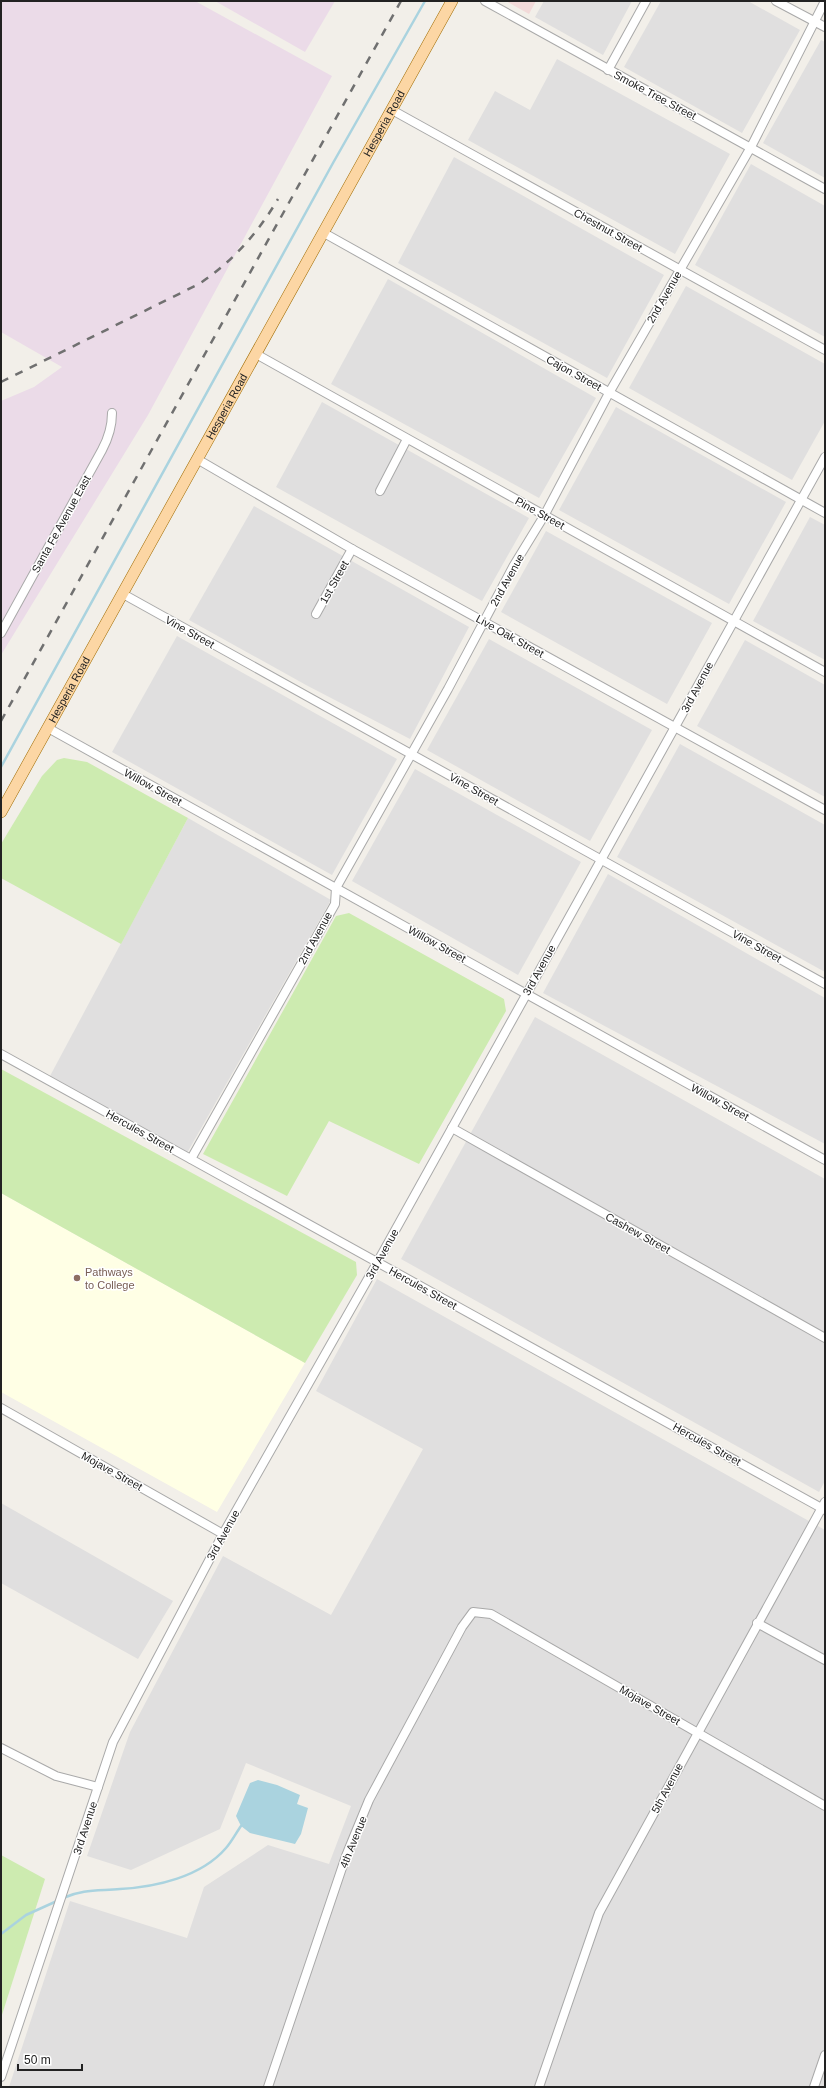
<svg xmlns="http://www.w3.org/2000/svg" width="826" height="2088" font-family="Helvetica,sans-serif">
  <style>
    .residential { fill: #e0dfdf }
    .commercial { fill: #f2dad9 }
    .industrial { fill: #ebdbe8 }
    .education { fill: #ffffe5 }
    .grass { fill: #cdebb0 }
    .water { fill: #aad3df }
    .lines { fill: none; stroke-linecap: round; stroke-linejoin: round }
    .stream { stroke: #aad3df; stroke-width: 2.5 }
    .minor-casing { stroke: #a9a9a9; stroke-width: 10 }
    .major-casing { stroke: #a06b00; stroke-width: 12 }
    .minor { stroke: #fff; stroke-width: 8 }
    .major { stroke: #fcd6a4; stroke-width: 11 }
    .rail { stroke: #707070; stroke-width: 2.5; stroke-dasharray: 8 8; stroke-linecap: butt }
    .education-dot { fill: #8d6e63; stroke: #fff; stroke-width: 1.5 }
    .labels { text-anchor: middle; stroke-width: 3; stroke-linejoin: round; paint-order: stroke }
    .street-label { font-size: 11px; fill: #222; stroke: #fff }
    .education-label { font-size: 11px; fill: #785e54; stroke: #fff; text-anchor: start }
  </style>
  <rect width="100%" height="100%" fill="#f2efe9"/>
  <g class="residential">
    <path d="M544,1H632L603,55L535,17Z"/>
    <path d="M661,1H748L800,30L742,133L624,67Z"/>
    <path d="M821,40L825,42V178L763,143Z"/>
    <path d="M557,59L730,154L675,254L468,140L495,91L530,110Z"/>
    <path d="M454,157L664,275L607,378L398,263Z"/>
    <path d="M751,164L825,206V337L695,265Z"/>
    <path d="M388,279L596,398L539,498L331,384Z"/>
    <path d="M686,286L825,364V421L792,480L629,388Z"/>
    <path d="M322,402L529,518L482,601L276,487Z"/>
    <path d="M616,407L786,502L729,604L559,510Z"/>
    <path d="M254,506L469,627L410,739L306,685L189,620Z"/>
    <path d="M810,517L825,525V660L753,621Z"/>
    <path d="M546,531L712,623L667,704L501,612Z"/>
    <path d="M177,636L397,759L332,875L112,752Z"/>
    <path d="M489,639L652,730L590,841L427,750Z"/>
    <path d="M745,640L825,685V797L697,726Z"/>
    <path d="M680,744L825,825V972L617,857Z"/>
    <path d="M415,769L581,862L518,975L352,881Z"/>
    <path d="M188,818L331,900L187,1153L50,1076Z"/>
    <path d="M608,874L825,998V1144L543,993Z"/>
    <path d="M535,1017L825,1179V1481L819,1492L401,1259Z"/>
    <path d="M377,1279L825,1530V2087H9L70,1901L187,1938L204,1887L268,1845L329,1864L351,1806L246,1763L220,1829L131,1870L87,1856L130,1732L223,1556L331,1615L423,1449L316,1391Z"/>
    <path d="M1,1503L173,1601L138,1659L1,1583Z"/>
  </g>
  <path class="commercial" d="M506,1H536L529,14Z"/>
  <g class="industrial">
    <path d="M1,1H195L332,76L148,415L1,655V401L34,387L62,367L1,332Z"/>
    <path d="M215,1H335L305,52Z"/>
  </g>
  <path class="education" d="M1,1193L305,1363L217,1512L1,1392Z"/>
  <g class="grass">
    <path d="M64,758L87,762L188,818L121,944L1,878V844L42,776L57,760Z"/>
    <path d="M349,913L504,999L506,1011L419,1164L329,1121L287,1196L203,1154L336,916Z"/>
    <path d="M1,1069L356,1262L357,1275L305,1363L1,1193Z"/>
    <path d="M1,1855L45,1879L1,2018Z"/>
  </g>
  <path class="water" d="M258,1780L277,1785L300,1795L297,1804L308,1808L301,1834L295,1844L250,1833L241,1826L236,1816L250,1783Z"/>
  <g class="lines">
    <g class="stream">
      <path d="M1,767L333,163L425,1"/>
      <path d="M63,1898C83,1889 99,1891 120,1889C156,1887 201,1877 226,1848C232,1841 236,1833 241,1826"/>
      <path d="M1,1934L26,1915L57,1901"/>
    </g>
    <g class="minor-casing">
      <g id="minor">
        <path d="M485,1L825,189"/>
        <path d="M776,1L825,27"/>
        <path d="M608,70L646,1"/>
        <path d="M392,110L825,350"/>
        <path d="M324,233L825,513"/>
        <path d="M256,354L825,672"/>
        <path d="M197,459L352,549L825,810"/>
        <path d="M380,491L407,439"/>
        <path d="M123,594L825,984"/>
        <path d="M316,614L352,549"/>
        <path d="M1,633L102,450C109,437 112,427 112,413"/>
        <path d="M48,728L825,1160"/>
        <path d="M1,1054L825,1510"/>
        <path d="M452,1128L825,1338"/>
        <path d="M191,1159L335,904L336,888L448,689L514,565L544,516L609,393L751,147L825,1"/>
        <path d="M1,1408L223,1534"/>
        <path d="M757,1623L825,1660"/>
        <path d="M1,1748L56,1776L98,1787"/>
        <path d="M1,2077L113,1742L223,1534L377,1263L825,457"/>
        <path d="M268,2087L346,1856L369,1800L462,1627L473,1612L491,1614L825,1806"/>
        <path d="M539,2087L599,1913L825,1502"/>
        <path d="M814,2087L825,2055"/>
      </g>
    </g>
    <g class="major-casing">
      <g id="major">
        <path id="s1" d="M1,812L452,1"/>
      </g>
    </g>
    <use href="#minor" class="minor"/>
    <use href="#major" class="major"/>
    <g class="rail">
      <path d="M1,382L199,284C232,262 258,233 278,199"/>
      <path d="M1,721L401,1"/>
    </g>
  </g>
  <circle class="education-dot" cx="77" cy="1278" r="4"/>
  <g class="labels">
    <g class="street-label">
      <text transform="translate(655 95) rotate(28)" y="4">Smoke Tree Street</text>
      <text dy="4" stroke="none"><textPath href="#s1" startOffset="788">Hesperia Road</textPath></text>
      <text transform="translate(608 230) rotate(29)" y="4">Chestnut Street</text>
      <text transform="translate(664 297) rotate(-60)" y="4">2nd Avenue</text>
      <text transform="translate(574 373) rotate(29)" y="4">Cajon Street</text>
      <text dy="4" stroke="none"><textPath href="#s1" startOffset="464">Hesperia Road</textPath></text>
      <text transform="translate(540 513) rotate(29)" y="4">Pine Street</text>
      <text transform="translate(61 524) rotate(-61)" y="4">Santa Fe Avenue East</text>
      <text transform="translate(507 580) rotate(-61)" y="4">2nd Avenue</text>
      <text transform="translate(334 582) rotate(-61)" y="4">1st Street</text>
      <text transform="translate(190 632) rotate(29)" y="4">Vine Street</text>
      <text transform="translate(510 636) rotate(29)" y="4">Live Oak Street</text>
      <text transform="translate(697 687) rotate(-62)" y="4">3rd Avenue</text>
      <text dy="4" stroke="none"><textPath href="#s1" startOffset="140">Hesperia Road</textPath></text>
      <text transform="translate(153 787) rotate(29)" y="4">Willow Street</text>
      <text transform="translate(474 789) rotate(29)" y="4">Vine Street</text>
      <text transform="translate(315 938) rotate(-61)" y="4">2nd Avenue</text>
      <text transform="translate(437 944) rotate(29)" y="4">Willow Street</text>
      <text transform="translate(757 946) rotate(29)" y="4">Vine Street</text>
      <text transform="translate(539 970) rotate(-61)" y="4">3rd Avenue</text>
      <text transform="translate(720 1102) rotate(29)" y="4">Willow Street</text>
      <text transform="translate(140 1131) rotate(29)" y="4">Hercules Street</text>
      <text transform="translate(638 1233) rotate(29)" y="4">Cashew Street</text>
      <text transform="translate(382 1254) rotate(-61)" y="4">3rd Avenue</text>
      <text transform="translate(423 1288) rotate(29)" y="4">Hercules Street</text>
      <text transform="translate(707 1444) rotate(29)" y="4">Hercules Street</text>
      <text transform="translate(112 1471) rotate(29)" y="4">Mojave Street</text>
      <text transform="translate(223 1535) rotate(-61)" y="4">3rd Avenue</text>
      <text transform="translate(650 1705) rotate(30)" y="4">Mojave Street</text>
      <text transform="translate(667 1788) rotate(-62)" y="4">5th Avenue</text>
      <text transform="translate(85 1828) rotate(-72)" y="4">3rd Avenue</text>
      <text transform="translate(353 1842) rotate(-68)" y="4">4th Avenue</text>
    </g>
    <g class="education-label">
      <text x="85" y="1276">Pathways<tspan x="85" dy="13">to College</tspan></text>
    </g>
  </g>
  <rect width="826" height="2088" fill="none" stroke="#222222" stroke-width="4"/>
  <path d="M18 2064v6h64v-6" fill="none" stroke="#222222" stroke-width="2"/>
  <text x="24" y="2064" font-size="12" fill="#222222" stroke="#ffffff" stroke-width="3" paint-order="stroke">50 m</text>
</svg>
